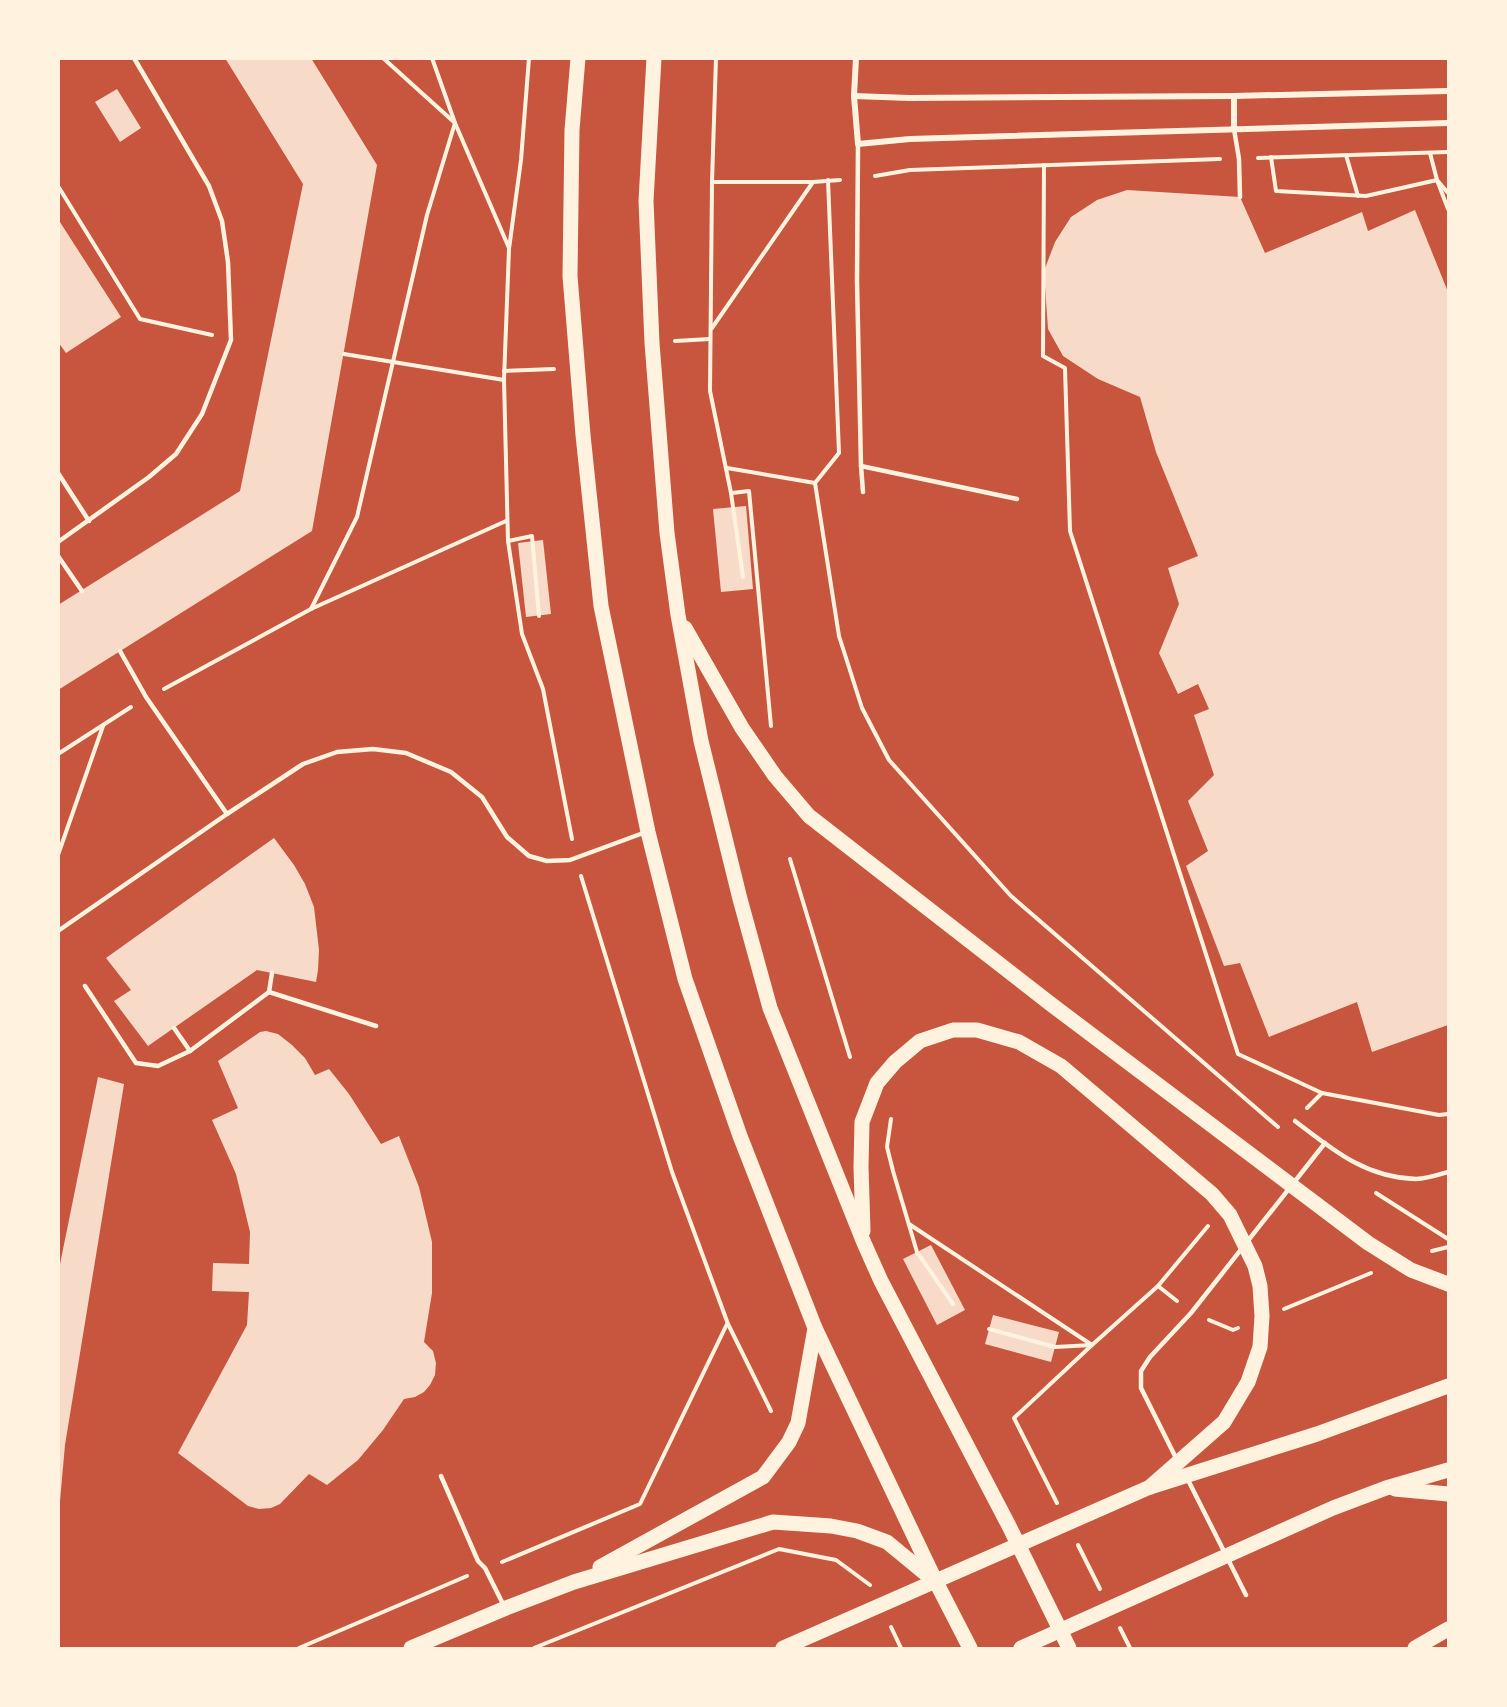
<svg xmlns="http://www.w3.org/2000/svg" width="1507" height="1707" font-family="'Golos Text',sans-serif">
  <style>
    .building { fill: #f7dbc8 }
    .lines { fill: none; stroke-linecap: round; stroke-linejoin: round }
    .path { stroke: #fff3e0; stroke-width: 4 }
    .service { stroke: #fff3e0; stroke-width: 4.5 }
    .minor { stroke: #fff3e0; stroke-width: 6 }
    .primary { stroke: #fff3e0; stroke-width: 15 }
  </style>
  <rect width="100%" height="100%" fill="#c8553d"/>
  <g class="building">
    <path d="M225,58H311L377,165L312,531L58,690V605L240,491L303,184Z"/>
    <path d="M117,89L141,128L120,142L95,102Z"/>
    <path d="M1127,190L1240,197L1265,253L1362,212L1368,231L1415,210L1448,292V1025L1372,1052L1357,1002L1269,1037L1240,963L1224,966L1186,866L1208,851L1188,801L1214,775L1194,715L1209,709L1198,684L1178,694L1159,653L1179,604L1168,568L1198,556L1156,452L1140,397L1098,379L1063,356L1048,329L1044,271L1055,242L1071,217L1097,200Z"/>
    <path d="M58,219L121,317L66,353L58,342Z"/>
    <path d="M746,506L753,589L721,592L713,509Z"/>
    <path d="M543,540L551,614L526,617L518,543Z"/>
    <path d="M274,838L294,865L305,884L314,907L319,950L318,970L316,982L257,970L148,1046L114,1001L131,990L106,958Z"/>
    <path d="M266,1031L278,1034L292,1045L305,1058L315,1075L329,1069L349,1094L381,1144L399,1136L419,1187L432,1242V1293L424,1342L433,1351L436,1363L435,1375L430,1385L424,1392L415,1397L404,1399L383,1430L358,1460L327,1485L309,1474L280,1504L271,1508L259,1509L248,1506L178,1453L247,1325L249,1292L212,1291L213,1263L249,1264L250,1232L236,1174L212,1120L238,1108L218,1061L260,1032Z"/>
    <path d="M98,1077L124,1084L65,1445L60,1501H58V1274Z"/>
    <path d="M931,1245L965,1310L937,1325L903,1259Z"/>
    <path d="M993,1315L1059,1332L1051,1362L985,1344Z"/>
  </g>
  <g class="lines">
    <g class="path">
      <path d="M383,58L455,123L509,248"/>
      <path d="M529,58L521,160L509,249L504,380L508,541L522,634L543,689L572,839"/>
      <path d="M716,58L712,182L710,391L731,493L743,577"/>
      <path d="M1430,153L1437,180L1448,209"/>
      <path d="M1346,155L1358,196"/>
      <path d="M1271,157L1276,191L1366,196L1437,180L1448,193"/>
      <path d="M1258,158L1448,152"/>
      <path d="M1044,165L1043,356L1065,368L1070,531L1238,1054L1322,1093"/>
      <path d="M875,176L910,170L1220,159"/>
      <path d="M828,180L839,453L815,483L839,636L862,708L889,760L1011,896L1278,1127"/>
      <path d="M712,182H813L840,180"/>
      <path d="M58,186L140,319L212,335"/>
      <path d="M712,328L813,182"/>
      <path d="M675,341L710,339"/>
      <path d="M344,354L504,380"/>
      <path d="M504,371L554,369"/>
      <path d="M727,468L815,483"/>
      <path d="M732,493L749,491L771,726"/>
      <path d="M508,541L532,536L539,616"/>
      <path d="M311,609L357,517L427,215L455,123L432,58"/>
      <path d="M164,689L311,609L506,521"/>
      <path d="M58,754L131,707"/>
      <path d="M58,855L103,726"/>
      <path d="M790,859L850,1057"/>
      <path d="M581,876L672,1172L728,1324L771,1411"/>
      <path d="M1307,1108L1322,1093L1439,1115L1448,1114"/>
      <path d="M891,1119L887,1147L893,1171L917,1252L953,1304"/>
      <path d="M1376,1193L1448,1239"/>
      <path d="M909,1224L1092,1345L1014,1418L1057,1503"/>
      <path d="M1432,1251L1448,1247"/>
      <path d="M1158,1286L1208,1226"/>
      <path d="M1284,1309L1371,1273"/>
      <path d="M1209,1320L1233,1330L1238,1328"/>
      <path d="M989,1329L1055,1347L1092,1345L1158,1286L1177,1301"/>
      <path d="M1078,1545L1100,1589"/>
      <path d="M502,1562L640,1504L727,1324"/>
      <path d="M891,1627L901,1648"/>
      <path d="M1120,1628L1130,1648"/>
      <path d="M299,1648L467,1576"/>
      <path d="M534,1648L779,1549L836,1560L870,1585"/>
    </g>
    <g class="service">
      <path d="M1234,129L1239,159L1240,197"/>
      <path d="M858,144L857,281L861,466L863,492"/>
      <path d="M861,466L1017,499"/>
      <path d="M58,473L89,521"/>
      <path d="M58,542L149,477L176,454L202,414L231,340L228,262L222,221L209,186L134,58"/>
      <path d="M58,556L82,591"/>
      <path d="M120,651L146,697L227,814L303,764L337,752L373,749L406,753L451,772L482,797L507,837L529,856L547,861L570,860L646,832"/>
      <path d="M58,931L227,814"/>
      <path d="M85,986L136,1063L158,1066L190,1051"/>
      <path d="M269,992L272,973"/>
      <path d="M174,1028L190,1051L269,992L376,1026"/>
      <path d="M1295,1121C1333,1150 1366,1178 1416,1179C1426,1179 1438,1175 1448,1172"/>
      <path d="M1177,1460L1141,1388V1371L1150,1357L1191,1313L1325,1143"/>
      <path d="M441,1476L478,1561L485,1568L504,1606"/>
      <path d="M1187,1478L1246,1595"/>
    </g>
    <g class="minor">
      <path d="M856,58L854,96L858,144L910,139L1448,123"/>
      <path d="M854,96L909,98L1234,96L1448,91"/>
      <path d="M1234,96V129"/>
    </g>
    <g class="primary">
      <path d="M578,58L572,130L570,276L583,435L601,606L648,832L685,979L740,1136L815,1328L935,1580L970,1648"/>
      <path d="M654,58L646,201L652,343L667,533L678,615L701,741L740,899L770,1008L864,1243L881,1281L1009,1526L1069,1648"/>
      <path d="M685,628L742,728L775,776L809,816L1052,1005L1368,1243L1411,1270L1448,1284"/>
      <path d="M863,1231L861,1167L862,1122L877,1083L895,1062L920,1041L953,1030H977L1019,1042L1061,1066L1212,1194L1230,1215L1255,1266L1260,1286L1262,1316L1260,1347L1248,1382L1224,1422L1150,1487"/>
      <path d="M1395,1489L1448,1494"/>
      <path d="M600,1567L763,1477L789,1442L798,1423L815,1328"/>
      <path d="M411,1648L506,1608L574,1582L773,1522L831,1526L857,1531L887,1542L932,1579"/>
      <path d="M783,1648L1150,1487L1317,1434L1448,1386"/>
      <path d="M1021,1648L1333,1508L1386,1488L1448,1470"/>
      <path d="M1415,1648L1448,1629"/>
    </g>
  </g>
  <rect width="1507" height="1707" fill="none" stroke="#fff3e0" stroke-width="120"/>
</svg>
